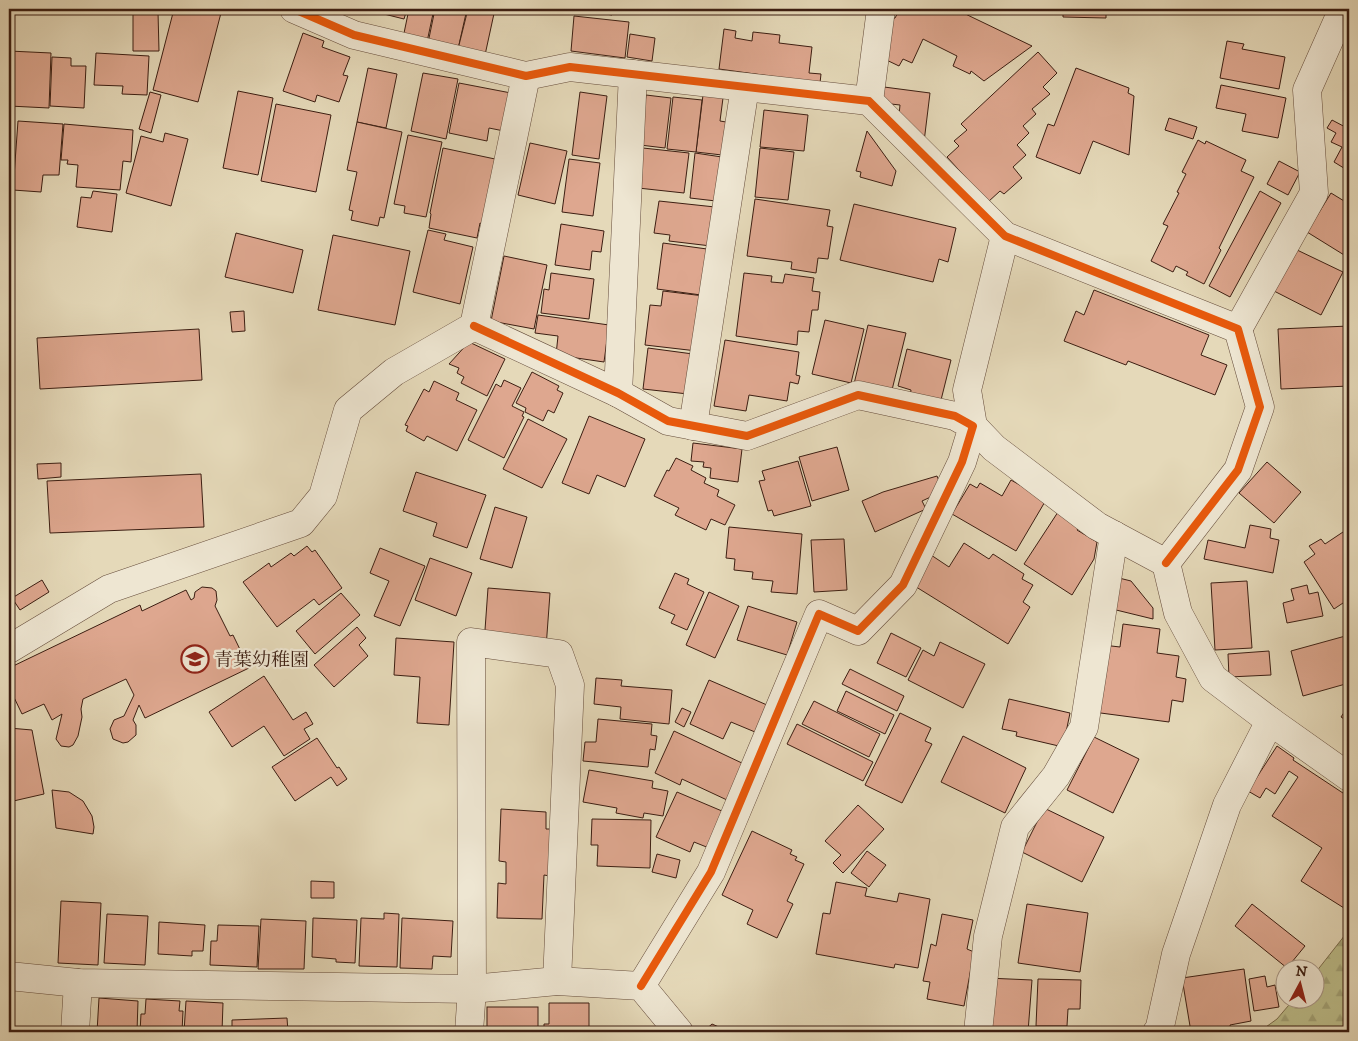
<svg xmlns="http://www.w3.org/2000/svg" width="1358" height="1041" font-family="'IM FELL DW Pica','Noto Serif JP',serif">
  <style>
    .forest { fill: url(#forest-firs); stroke: #7c6e4e }
    .building { fill: #dea78f; stroke: #3c1e12 }
    .lines { fill: none; stroke-linecap: round; stroke-linejoin: round }
    .minor-casing { stroke: #664d3c; stroke-width: 29 }
    .minor { stroke: #eee6d2; stroke-width: 28 }
    .cycleway-casing { stroke: #eee6d2; stroke-width: 11 }
    .cycleway { stroke: #e8590c; stroke-width: 8 }
    .labels { text-anchor: middle; stroke-width: 4.5; stroke-linejoin: round; paint-order: stroke }
    .poi-label { font-size: 19px; fill: #3c1e12; stroke: #eee6d2; text-anchor: start }
  </style>
  <defs>
    <pattern id="forest-firs" width="22" height="20" patternUnits="userSpaceOnUse" patternTransform="scale(1.25)"><rect width="22" height="20" fill="#bcbd8a"/><path d="M5 1l3.5 6h-7zM16 11l3.5 6h-7z" fill="#a2a276"/></pattern>
  </defs>
  <rect width="100%" height="100%" fill="#e5d9b9"/>
  <filter id="stains"><feTurbulence type="fractalNoise" baseFrequency=".004" numOctaves="4"/><feColorMatrix values="0 0 0 0 .2 0 0 0 0 .09 0 0 0 0 .02 0 0 0 .5 -.17"/></filter>
  <radialGradient id="worn" r=".72"><stop offset=".6" stop-color="#630" stop-opacity="0"/><stop offset="1" stop-color="#630" stop-opacity=".3"/></radialGradient>
  <path class="forest" d="M1345,935L1349,938V1032H1259L1277,1019L1294,999L1316,998V972Z"/>
  <g class="building">
    <path d="M174,9H222L198,102L153,90Z"/>
    <path d="M381,9H407L404,19L380,13Z"/>
    <path d="M409,9H434L427,42L403,38Z"/>
    <path d="M435,9H467L458,49L428,43Z"/>
    <path d="M468,9H495L485,55L458,49Z"/>
    <path d="M593,9H613L612,15L592,12Z"/>
    <path d="M643,9H683V13L643,12Z"/>
    <path d="M828,9H852V12H827Z"/>
    <path d="M900,9H955L1032,46L984,81L971,71L970,74L953,66L957,56L923,39L912,63L903,59L899,66L876,55L894,18H895Z"/>
    <path d="M1063,9H1106V18L1063,17Z"/>
    <path d="M158,12L159,51H133V13Z"/>
    <path d="M574,16L629,22L625,58L571,51Z"/>
    <path d="M724,29L736,31L735,38L752,41L753,32L780,35L779,43L812,47L809,73L821,74L820,83L719,69Z"/>
    <path d="M303,33L324,41L322,47L350,57L343,75L348,76L339,102L317,95L315,102L283,91Z"/>
    <path d="M630,34L655,38L652,61L627,57Z"/>
    <path d="M1227,41L1244,44L1242,49L1285,57L1279,89L1220,78Z"/>
    <path d="M9,51L51,53L49,108L9,106V118Z"/>
    <path d="M1038,52L1057,73L1043,87L1050,94L1032,109L1036,114L1023,126L1029,133L1017,145L1026,155L1013,167L1022,178L1004,194L1000,191L988,202L947,157L959,146L954,141L967,130L961,124Z"/>
    <path d="M96,53L149,56L147,95L122,94L123,86L94,85Z"/>
    <path d="M52,57L71,58V66H86L84,108L50,106Z"/>
    <path d="M368,68L397,74L386,128L357,122Z"/>
    <path d="M1076,68L1129,88L1128,93L1134,96L1129,155L1093,141L1080,174L1036,157L1048,124L1054,126Z"/>
    <path d="M423,73L458,79L446,139L411,131Z"/>
    <path d="M459,83L511,93L504,131L489,128L487,141L449,133Z"/>
    <path d="M1221,85L1286,98L1278,138L1242,131L1246,114L1216,108Z"/>
    <path d="M884,87L930,93L924,142L898,125L900,105L882,103Z"/>
    <path d="M238,91L273,98L258,175L223,168Z"/>
    <path d="M150,92L161,95L151,133L139,129Z"/>
    <path d="M580,92L607,96L599,159L572,155Z"/>
    <path d="M646,95L671,98L665,148L640,145Z"/>
    <path d="M703,95L723,98L720,121L726,122L722,155L696,152Z"/>
    <path d="M673,97L702,100L696,152L667,149Z"/>
    <path d="M276,104L331,115L316,192L261,181Z"/>
    <path d="M764,110L808,115L804,151L760,147Z"/>
    <path d="M1169,118L1197,127L1193,139L1165,130Z"/>
    <path d="M1332,120L1349,129V166L1347,170L1334,162L1342,147L1331,142L1336,133L1327,128Z"/>
    <path d="M18,121L63,124L59,175H43L41,192L13,190Z"/>
    <path d="M357,122L402,132L384,218L380,217L378,226L351,220L353,211L349,210L357,172L347,170Z"/>
    <path d="M64,124L133,130L131,162L123,161L120,190L76,187L78,165L67,164L68,160H61Z"/>
    <path d="M867,131L896,171L892,186L860,177L861,172L856,171Z"/>
    <path d="M165,133L188,139L171,206L126,193L141,136L163,142Z"/>
    <path d="M408,135L442,142L426,217L404,213L405,206L394,204Z"/>
    <path d="M1198,140L1205,144L1206,141L1246,160L1241,171L1254,177L1219,248L1221,250L1204,284L1186,275L1188,272L1176,266L1173,272L1151,261L1168,226L1163,224L1179,193L1177,192L1186,174L1182,172Z"/>
    <path d="M530,143L567,151L555,204L518,195Z"/>
    <path d="M443,148L495,159L482,224L480,223L477,238L429,228L431,214L430,213Z"/>
    <path d="M643,148L689,153L684,193L638,188Z"/>
    <path d="M760,148L794,152L788,200L755,197Z"/>
    <path d="M695,153L722,157L716,201L690,198Z"/>
    <path d="M569,159L600,163L593,216L562,212Z"/>
    <path d="M1279,161L1300,172L1288,195L1267,184Z"/>
    <path d="M93,191L117,194L112,232L77,227L81,197L91,198Z"/>
    <path d="M1260,191L1281,203L1230,297L1209,286Z"/>
    <path d="M1331,193L1349,204V258L1307,232Z"/>
    <path d="M755,199L830,210L827,226L833,227L828,259L818,258L816,273L791,269L792,262L747,256Z"/>
    <path d="M659,201L715,207L711,246L669,241L670,235L654,233Z"/>
    <path d="M854,204L956,228L948,262L939,259L933,282L840,260Z"/>
    <path d="M561,224L604,231L601,252L592,251L590,270L555,265Z"/>
    <path d="M428,230L446,234L444,240L473,247L460,304L413,292Z"/>
    <path d="M236,233L303,250L293,293L225,277Z"/>
    <path d="M333,235L410,251L395,325L318,310Z"/>
    <path d="M663,243L707,249L701,295L657,289Z"/>
    <path d="M1295,249L1343,272L1321,315L1274,291Z"/>
    <path d="M504,256L547,265L534,329L491,321Z"/>
    <path d="M551,273L594,279L589,319L541,313L544,289L549,290Z"/>
    <path d="M744,273L772,276L771,282L783,283L785,274L814,278L812,291L820,292L818,310H812L809,332L798,331L797,345L736,336Z"/>
    <path d="M1094,290L1209,335L1201,355L1227,365L1215,395L1128,361L1126,365L1064,341L1076,311L1084,315Z"/>
    <path d="M663,291L704,296L697,351L645,345L650,305L661,306Z"/>
    <path d="M244,311L245,331L232,332L230,312Z"/>
    <path d="M538,315L609,325L604,362L556,355L558,336L535,333Z"/>
    <path d="M825,320L864,329L851,383L812,374Z"/>
    <path d="M1349,320V386L1281,389L1278,329L1349,326Z"/>
    <path d="M868,325L906,333L891,394L854,384Z"/>
    <path d="M199,329L202,380L40,389L37,338Z"/>
    <path d="M725,340L799,352L796,375L800,376L798,384L790,382L787,401L749,395L746,411L714,406Z"/>
    <path d="M469,342L505,359L487,396L461,383L464,377L457,373L459,368L449,364Z"/>
    <path d="M648,348L693,354L688,394L643,389Z"/>
    <path d="M907,349L951,360L940,404L910,396L911,390L898,386Z"/>
    <path d="M532,372L559,386L557,390L563,393L554,413L548,410L543,421L525,412L526,408L516,403Z"/>
    <path d="M504,380L521,388L512,406L524,412L522,416L524,417L504,458L468,440L496,384L501,387Z"/>
    <path d="M434,381L459,393L456,400L477,410L457,451L427,436L424,441L406,431L408,426L405,425L424,389L429,392Z"/>
    <path d="M589,416L645,439L625,487L597,475L589,494L562,483Z"/>
    <path d="M528,419L567,439L542,488L503,469Z"/>
    <path d="M693,443L742,449L738,482L710,478L711,468L703,467L704,462L691,461Z"/>
    <path d="M837,447L849,490L812,501L799,457Z"/>
    <path d="M676,458L693,466L691,470L706,478L704,483L719,490L717,496L735,505L725,525L711,519L706,530L675,515L679,508L654,496L667,470L669,471Z"/>
    <path d="M798,461L811,506L774,516L772,510L768,511L759,481L765,480L762,471Z"/>
    <path d="M1267,462L1301,492L1274,523L1239,493Z"/>
    <path d="M61,463V477L38,479L37,464Z"/>
    <path d="M416,472L486,495L467,548L433,536L437,523L403,511Z"/>
    <path d="M201,474L204,527L50,533L47,481Z"/>
    <path d="M937,476L942,488L937,494L922,501L926,509L875,532L862,501L883,492Z"/>
    <path d="M1011,480L1046,500L1016,551L952,514L970,484L977,488L980,483L1002,496Z"/>
    <path d="M495,507L527,517L512,568L480,559Z"/>
    <path d="M1058,512L1079,527L1077,530L1097,542L1094,559L1072,595L1024,564Z"/>
    <path d="M1250,525L1271,529L1270,538L1279,540L1273,573L1204,559L1208,540L1245,548Z"/>
    <path d="M729,527L802,534L797,594L771,592L773,581L752,579L753,572L734,570L735,559L726,558Z"/>
    <path d="M1349,528V599L1334,609L1304,562L1315,554L1309,546L1321,539L1325,544Z"/>
    <path d="M844,539L847,590L814,592L811,540Z"/>
    <path d="M964,543L989,559L993,554L1024,574L1022,579L1033,585L1023,602L1030,607L1008,644L913,585L931,555L949,567Z"/>
    <path d="M307,546L312,552L315,550L342,588L319,605L314,599L277,627L243,582L269,563L271,567L291,553L294,556Z"/>
    <path d="M380,548L425,566L400,626L374,616L389,581L370,573Z"/>
    <path d="M430,558L472,573L456,616L415,600Z"/>
    <path d="M675,573L689,579L687,584L704,592L687,630L671,623L675,615L659,608Z"/>
    <path d="M1115,577L1131,581L1153,608V619L1108,608Z"/>
    <path d="M42,580L49,592L20,610L12,598Z"/>
    <path d="M1247,581L1252,648L1215,650L1211,583Z"/>
    <path d="M1307,585L1309,594L1318,592L1323,616L1287,623L1283,603L1294,600L1291,589Z"/>
    <path d="M202,587L212,588L216,591L217,600L215,606L230,636L233,635L249,668L145,718L139,705L133,720L136,725V735L128,742L123,743L113,739L110,729L114,720L124,716L134,695L126,679L83,699L81,709L82,717L78,736L73,745L69,747L61,746L56,739L62,714L52,720L44,704L22,714L9,687V668L140,605L142,611L186,590L191,600L194,598L195,592Z"/>
    <path d="M488,588L550,593L546,648L484,644Z"/>
    <path d="M709,592L739,606L715,658L686,645Z"/>
    <path d="M341,593L360,615L315,654L296,631Z"/>
    <path d="M748,606L797,622L787,655L737,640Z"/>
    <path d="M1123,624L1160,629L1157,653L1179,656L1176,677L1186,679L1183,702L1172,700L1169,722L1093,712L1103,645L1120,647Z"/>
    <path d="M357,627L366,638L359,645L368,656L334,687L314,665Z"/>
    <path d="M891,633L921,648L906,677L877,663Z"/>
    <path d="M1349,635V683L1303,696L1291,651Z"/>
    <path d="M396,638L454,642L449,725L417,723L420,677L394,675Z"/>
    <path d="M940,642L985,664L963,708L908,680L923,650L934,656Z"/>
    <path d="M1269,651L1271,675L1229,677L1228,654Z"/>
    <path d="M850,669L904,696L897,711L842,684Z"/>
    <path d="M264,676L293,720L306,712L313,724L304,729L310,739L284,756L264,726L232,747L209,712Z"/>
    <path d="M596,678L622,680L621,686L672,690L669,724L620,719L621,707L594,704Z"/>
    <path d="M709,680L767,705L755,732L731,722L723,739L690,724Z"/>
    <path d="M846,691L894,715L885,734L837,711Z"/>
    <path d="M1009,699L1070,713L1063,747L1016,736L1017,732L1002,729Z"/>
    <path d="M814,701L880,734L869,757L802,724Z"/>
    <path d="M1349,705V722L1341,717Z"/>
    <path d="M682,708L691,712L684,727L675,722Z"/>
    <path d="M900,713L931,728L925,741L932,744L902,803L865,785Z"/>
    <path d="M598,719L652,724L651,735L657,736L655,750L650,749L648,767L583,761L585,742H596Z"/>
    <path d="M797,724L873,762L863,781L787,744Z"/>
    <path d="M9,728L32,730L44,794L9,802Z"/>
    <path d="M674,731L744,764L727,800L682,779L680,785L655,773Z"/>
    <path d="M963,736L1026,768L1005,813L941,782Z"/>
    <path d="M1094,737L1139,759L1113,813L1067,790Z"/>
    <path d="M317,738L337,768L339,767L347,779L337,786L331,777L295,801L272,767Z"/>
    <path d="M1277,746L1294,758L1293,760L1349,797V899L1344,908L1301,881L1322,848L1272,816L1298,777L1289,771L1275,794L1266,788L1260,798L1248,791Z"/>
    <path d="M589,770L653,781L652,788L668,791L663,816L644,813L643,818L616,813L617,808L583,802Z"/>
    <path d="M52,790L69,792L83,801L92,816L94,827L93,834L56,828Z"/>
    <path d="M677,792L729,814L714,850L694,842L690,852L656,837Z"/>
    <path d="M858,805L884,829L843,873L833,863L841,855L825,841Z"/>
    <path d="M1044,808L1104,837L1082,882L1022,852Z"/>
    <path d="M501,809L546,812V829H552L550,876L544,875L542,919L497,918L498,883L506,884V862L499,861Z"/>
    <path d="M592,819L651,820L650,868L597,866L598,845H591Z"/>
    <path d="M752,831L792,850L790,854L797,857L795,860L804,864L787,901L793,904L777,938L747,924L753,910L722,895Z"/>
    <path d="M867,851L886,865L869,887L851,873Z"/>
    <path d="M657,854L680,860L676,878L652,872Z"/>
    <path d="M311,881L334,882V898H311Z"/>
    <path d="M836,882L867,888L865,896L897,902L899,893L930,899L918,968L895,964L894,968L816,954L823,913L830,914Z"/>
    <path d="M61,901L101,903L98,965L58,963Z"/>
    <path d="M1027,904L1088,913L1080,972L1018,963Z"/>
    <path d="M1252,904L1305,946L1287,968L1235,926Z"/>
    <path d="M384,913L399,914L397,967L359,966L361,918L384,919Z"/>
    <path d="M107,914L148,916L145,965L104,963Z"/>
    <path d="M942,914L973,920L967,949L974,952L964,1006L927,999L930,982L923,981L931,944L936,946Z"/>
    <path d="M313,918L357,920L355,963L336,962V959L312,957Z"/>
    <path d="M402,918L453,921L451,957L433,956L432,969L400,968Z"/>
    <path d="M261,919L306,921L304,969H258Z"/>
    <path d="M159,922L205,925L203,951H192V956L158,954Z"/>
    <path d="M218,925L259,926L257,967L210,965L211,941H217Z"/>
    <path d="M1244,969L1251,1021L1230,1025L1231,1032H1191L1182,978Z"/>
    <path d="M1265,976L1267,987L1275,985L1279,1007L1254,1011L1249,979Z"/>
    <path d="M987,978L1032,980L1028,1032H984Z"/>
    <path d="M1038,979L1081,980L1080,1009H1068L1067,1026H1036Z"/>
    <path d="M99,998L138,1001L137,1032H97Z"/>
    <path d="M146,999L180,1001L179,1011H183L182,1032H140L141,1014H145Z"/>
    <path d="M186,1001L223,1003L222,1032H184Z"/>
    <path d="M549,1003H589V1032H544V1024H549Z"/>
    <rect x="487" y="1007" width="51" height="25"/>
    <path d="M287,1018L288,1032H232V1020Z"/>
    <path d="M712,1024L730,1032H703Z"/>
    <path d="M1035,1027L1069,1032H1034Z"/>
  </g>
  <g class="lines">
    <g class="minor-casing">
      <g id="minor">
        <path d="M294,9L354,35L526,76L570,67L869,101L1005,236L1238,329L1260,407L1238,470L1166,563"/>
        <path d="M869,101L881,9"/>
        <path d="M1005,236L967,390L973,426L994,448L1097,526L1166,563L1178,613L1213,678L1270,721L1349,777"/>
        <path d="M474,326L618,393L668,421L747,436L858,395L955,416L973,426L962,462L903,585L858,631L819,614L711,872L641,986"/>
        <path d="M1238,329L1314,193L1307,90L1343,9"/>
        <path d="M618,393L633,74"/>
        <path d="M693,426L745,87"/>
        <path d="M9,649L109,589L301,523L323,496L348,410L394,372L474,326L526,76"/>
        <path d="M9,976L78,983L472,989L557,981L641,986L679,1032"/>
        <path d="M75,1032L78,983"/>
        <path d="M469,1032L472,989L471,642L559,654L570,685L557,981"/>
        <path d="M978,1032L988,936L1015,827L1056,776L1084,727L1114,535"/>
        <path d="M1157,1032L1159,1031L1176,954L1227,805L1270,721"/>
      </g>
    </g>
    <use href="#minor" class="minor"/>
    <g class="cycleway-casing">
      <g id="cycleway">
        <path d="M294,9L354,35L526,76L570,67L869,101L1005,236L1238,329L1260,407L1238,470L1166,563"/>
        <path d="M474,326L618,393L668,421L747,436L858,395L955,416L973,426L962,462L903,585L858,631L819,614L711,872L641,986"/>
      </g>
    </g>
    <use href="#cycleway" class="cycleway"/>
  </g>
  <defs>
    <g id="school-ring" transform="scale(1.4375)"><circle r="9.5" fill="#eee6d2" stroke="#8f2418" stroke-width="1.5"/><path d="M0-5L7-2L0 1L-7-2ZM-4 1L0 2.5L4 1V4Q0 6-4 4Z" fill="#8f2418"/></g>
  </defs>
  <g fill-rule="evenodd">
    <use href="#school-ring" x="195" y="659"/>
  </g>
  <g class="labels">
    <g class="poi-label">
      <text x="214" y="666">青葉幼稚園</text>
    </g>
  </g>
  <rect width="1358" height="1041" fill="none" stroke="#e5d9b9" stroke-width="30"/>
  <rect x="10" y="10" width="1338" height="1021" fill="none" stroke="#3c1e12" stroke-width="2.5"/>
  <rect x="15" y="15" width="1328" height="1011" fill="none" stroke="#3c1e12"/>
  <g transform="translate(1300 984) rotate(7)"><circle r="24" fill="#eee6d2" stroke="#a79685"/>
  <path d="M0-4L9 19L0 12L-9 19Z" fill="#8f2418"/>
  <text y="-8" font-size="14" font-weight="bold" text-anchor="middle" fill="#3c1e12">N</text>
  </g>
  <rect width="100%" height="100%" filter="url(#stains)"/>
  <rect width="100%" height="100%" fill="url(#worn)"/>
</svg>
